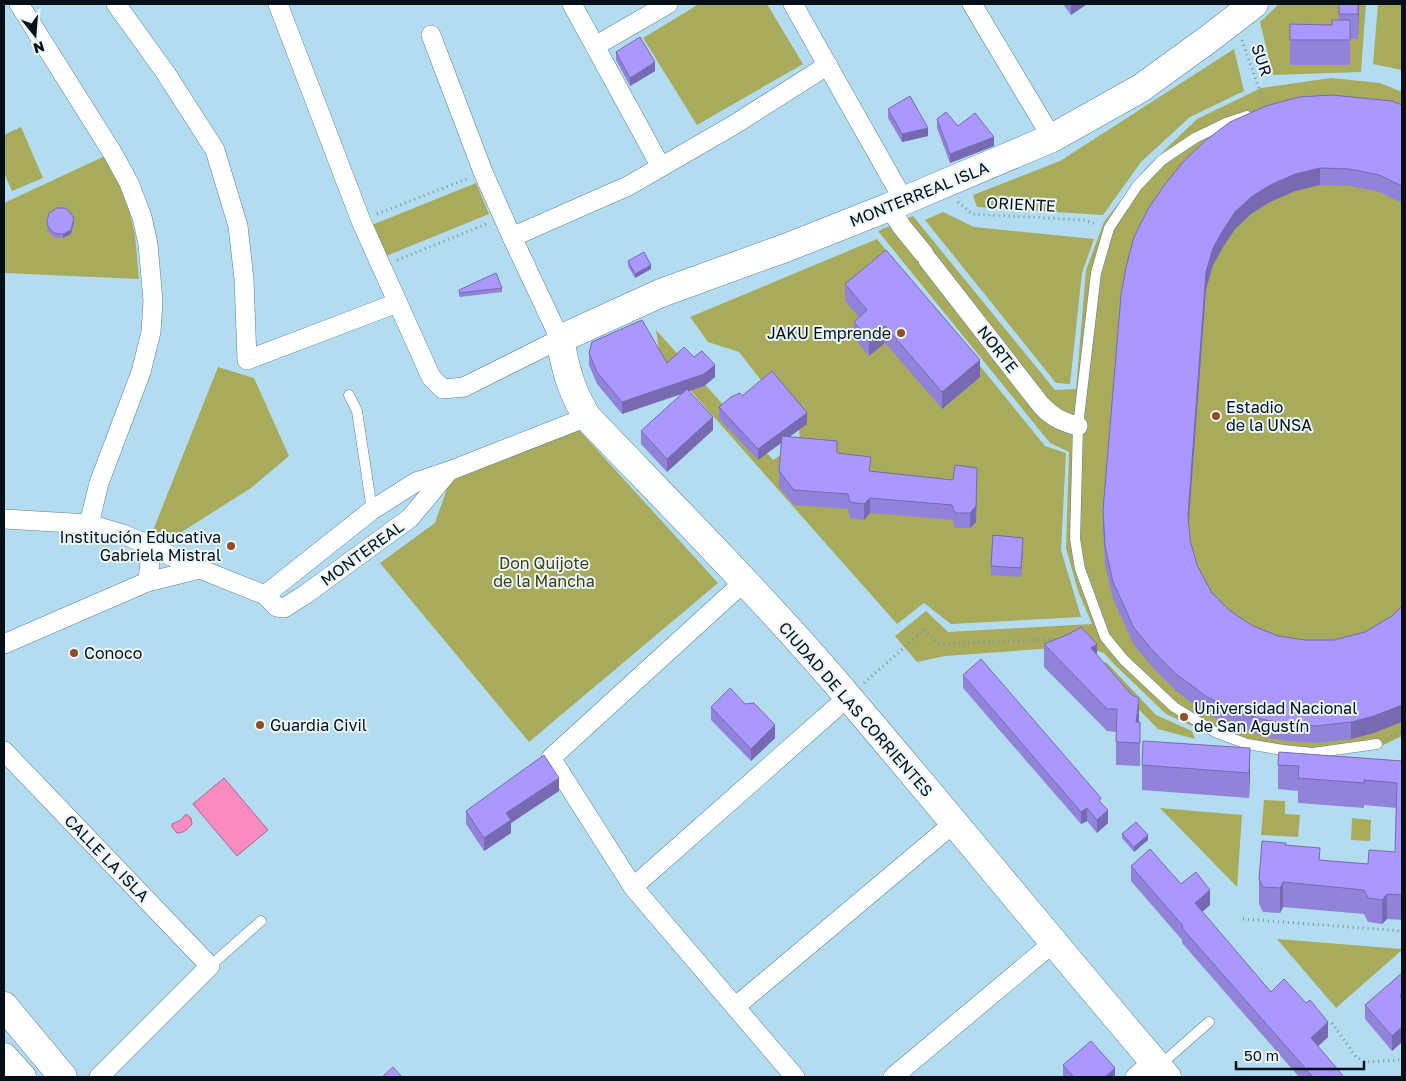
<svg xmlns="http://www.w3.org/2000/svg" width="1406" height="1081" font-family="'Golos Text',sans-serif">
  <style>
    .green { fill: #a8ab5b }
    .water { fill: #f98bc0; stroke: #af668d }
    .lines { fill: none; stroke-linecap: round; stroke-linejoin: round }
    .lane-casing { stroke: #5c8194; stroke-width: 11 }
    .street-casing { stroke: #5c8194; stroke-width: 20 }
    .secondary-casing { stroke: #5c8194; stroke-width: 29 }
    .path { stroke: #7896a7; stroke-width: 3; stroke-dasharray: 1 4; stroke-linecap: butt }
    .lane { stroke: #fff; stroke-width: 10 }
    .street { stroke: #fff; stroke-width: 19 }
    .secondary { stroke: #fff; stroke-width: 28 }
    .wall { fill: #9283da }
    .shaded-wall { fill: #776ab2 }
    .building { fill: #aa98fe; stroke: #776ab2 }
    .poi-dot { fill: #924e22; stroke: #ecf8fe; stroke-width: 2 }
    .labels { text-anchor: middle; stroke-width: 4; stroke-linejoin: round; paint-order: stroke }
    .street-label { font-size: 16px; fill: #031017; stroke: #ecf8fe }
    .poi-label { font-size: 16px; fill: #031017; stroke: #ecf8fe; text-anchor: start }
    .park-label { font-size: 16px; fill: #3e3f0b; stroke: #ecf8fe }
  </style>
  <rect width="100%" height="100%" fill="#b4dcf1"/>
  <g class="green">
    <path d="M699,4H767L803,64L697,125L643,38Z"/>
    <path d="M1279,4H1366L1361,72L1273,75L1260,22Z"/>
    <path d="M1378,4H1402V70L1373,64Z"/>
    <path d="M1234,49L1244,91L1190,117L1141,162L1103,215L977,207L973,195L1060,161Z"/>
    <path d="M1331,78L1380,83L1402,92V736L1379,747L1310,758L1233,745L1166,714L1115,665L1104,653L1082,646L945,656L917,662L895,636L926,611L948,632L1092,624L1078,591L1066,548L1069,452L1050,443L878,231L913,216L1055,390L1076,389L1086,270L1104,222L1146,168L1197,119L1261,88Z"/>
    <path d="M21,127L43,178L12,191L4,173V135Z"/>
    <path d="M105,156L125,193L135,235L139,279L4,273V203Z"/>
    <path d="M476,183L489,214L386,256L372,225Z"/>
    <path d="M943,212L974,227L1094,239L1082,273L1070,384L1056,383L925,220Z"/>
    <path d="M877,239L1045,446L1066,453L1061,550L1081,617L951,624L924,603L897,624L660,356L656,330L773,460L800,442L799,429L739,352L708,342L690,317Z"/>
    <path d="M218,367L254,378L289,456L251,488L169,540L152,533Z"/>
    <path d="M579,430L718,583L529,742L380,563L435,523L450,480Z"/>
    <path d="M1106,662L1156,715L1192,731L1195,739L1158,729L1100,670Z"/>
    <path d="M1264,800L1285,801V814L1300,815L1298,837L1261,835Z"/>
    <path d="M1160,808L1242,815L1237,887Z"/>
    <path d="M1352,818L1371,820L1370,841L1351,840Z"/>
    <path d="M1277,939L1402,949V950L1336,1008Z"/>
  </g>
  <g class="water">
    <path d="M224,778L268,830L237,856L193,804Z"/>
    <path d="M186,814L191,818L192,824C188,829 184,833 177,833L172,827V824L181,820Z"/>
  </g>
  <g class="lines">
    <g class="lane-casing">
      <g id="lane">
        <path d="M1247,116L1226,123L1195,138L1162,160L1137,186L1109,228L1096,273L1078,426L1075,539L1080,569L1105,637L1124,660L1174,707L1215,732L1247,744L1283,750L1313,753L1377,744"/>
        <path d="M349,395L357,411L372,510"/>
        <path d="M210,966L261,921"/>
        <path d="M1159,1066L1209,1022"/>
      </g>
    </g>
    <g class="street-casing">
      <g id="street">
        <path d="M19,4L112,152L129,183L142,217L148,244L153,301L151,332L141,372L99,483L89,524"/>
        <path d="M116,4L165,72L215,150L238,226L244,279L247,360L397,303"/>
        <path d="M278,4L361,221L431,377L443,389L464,387L560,339L512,237L483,172L431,35"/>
        <path d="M572,4L661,167"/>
        <path d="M793,4L904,201"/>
        <path d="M972,4L1052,138"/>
        <path d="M595,46L668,4"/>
        <path d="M889,207L902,227L924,254"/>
        <path d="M512,237L628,186L732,126L828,65"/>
        <path d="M928,260L1041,405C1052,417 1062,422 1078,426"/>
        <path d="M4,519L89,524L123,534L200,569L265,595L277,607L284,608L306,594L410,518L449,471"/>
        <path d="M141,541C152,558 151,563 147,582"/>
        <path d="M745,581L551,758L633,887L795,1077"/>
        <path d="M265,595L372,510L416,482L449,471L587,417"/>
        <path d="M4,644L147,582L200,569"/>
        <path d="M4,751L210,966L99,1077"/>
        <path d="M633,887L848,697"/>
        <path d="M735,1007L954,823"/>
        <path d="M893,1077L1053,943"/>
        <path d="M1135,1077L1154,1061"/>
      </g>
    </g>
    <g class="secondary-casing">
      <g id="secondary">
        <path d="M4,1006L63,1077"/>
        <path d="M4,1057L22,1077"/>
        <path d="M1167,1077C1060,952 956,823 849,698C766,600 675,509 587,417C570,388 566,371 560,339L661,293L788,247L889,207L1052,138L1141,88L1210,38L1254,4"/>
      </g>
    </g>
    <g class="path">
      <path d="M1242,40L1266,109"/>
      <path d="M958,202L972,214L1084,220L1096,224"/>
      <path d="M377,214L469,178"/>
      <path d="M397,260L489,223"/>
      <path d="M864,683L924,630L939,644L1060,639"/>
      <path d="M1387,739L1402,731"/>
      <path d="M1243,919L1402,931"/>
      <path d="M1332,1023L1356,1057L1366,1062L1400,1060L1402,1058"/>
    </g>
    <use href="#lane" class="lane"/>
    <use href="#street" class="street"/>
    <use href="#secondary" class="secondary"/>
  </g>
  <g class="wall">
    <path d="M1063,4H1087L1071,15Z"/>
    <path d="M1339,4H1359L1358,39H1350V65H1290V24L1332,25L1339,20Z"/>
    <path d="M616,52L655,71L630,86L616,60Z"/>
    <path d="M1402,105V203L1379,192L1350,186L1320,185L1295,191L1270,202L1251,214L1235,229L1223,247L1213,265L1206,289L1188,523L1190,540L1197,565L1212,593L1229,610L1374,733L1351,739L1316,743L1287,741L1261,736L1237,728L1207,714L1176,691L1153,668L1134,645L1113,599L1105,564L1103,527V510L1121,295Z"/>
    <path d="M888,109L928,136L902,142L888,118Z"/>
    <path d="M937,119L958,126L994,146L950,163L937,128Z"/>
    <path d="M47,222H74L71,234L63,238L54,237L48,231Z"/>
    <path d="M628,261L651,269L635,278L628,266Z"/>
    <path d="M845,284L980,377L942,409L885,343L869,356L854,338V322L859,317L845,301Z"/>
    <path d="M502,288V292L460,297L459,295V290Z"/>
    <path d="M589,353L667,363L694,357L715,377L704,386L689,391L713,430L667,472L641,444V431L682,394L622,414L597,384L589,365Z"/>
    <path d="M742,396L807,424L789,437L837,453L871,471L977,483L976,522L970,528H955L952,520L870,513L864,520L850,518L848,509L794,505L779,487V471L781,443L758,460L719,419V407Z"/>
    <path d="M1023,546L1021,577L991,575V566Z"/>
    <path d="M1044,644L1097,655L1139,722L1140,745V766L1116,765V732L1107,731L1044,667Z"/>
    <path d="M963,675L1101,803L1108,823L1097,833L1087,821L1081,824L963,688Z"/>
    <path d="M711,707L775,738L751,761L711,720Z"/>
    <path d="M1402,761V920L1387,919L1382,924L1368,922L1364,914L1283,907L1280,913L1263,912L1259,904V879L1286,845L1320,860L1368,864L1395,852L1396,808L1364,805V808L1298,803V791L1278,789V765Z"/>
    <path d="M1142,765L1250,773L1249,798L1142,790Z"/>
    <path d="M559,791L511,823V833L484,851L466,824V811Z"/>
    <path d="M1122,834L1148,840L1134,852L1122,838Z"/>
    <path d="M1131,866L1181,884L1210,905L1202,912L1271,992L1328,1037L1318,1046L1344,1077H1299L1182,943V940L1131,881Z"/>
    <path d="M1402,973V1042L1392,1051L1365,1019V1005Z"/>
    <path d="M1063,1065L1115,1077H1063Z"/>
  </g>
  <g class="shaded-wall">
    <path d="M1074,4H1087L1071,15V6Z"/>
    <path d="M1358,4H1359L1358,39Z"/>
    <path d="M655,62V71L630,86V78Z"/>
    <path d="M928,128V136L902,142V134Z"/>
    <path d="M994,137V146L950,163V154Z"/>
    <path d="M1320,168V185L1295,191L1270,202L1251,214L1235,229L1223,247L1213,265L1206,289L1188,532V515L1206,272L1213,248L1223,230L1235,212L1251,197L1270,185L1295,174Z"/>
    <path d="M74,218V222L71,234L63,238V234Z"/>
    <path d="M651,265V269L635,278V274Z"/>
    <path d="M885,326V343L869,356V339Z"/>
    <path d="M980,360V377L942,409V392Z"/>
    <path d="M715,365V377L704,386L622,414V402Z"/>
    <path d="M807,413V424L758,460V449Z"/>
    <path d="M713,417V430L667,472V459Z"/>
    <path d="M977,468L976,522L970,528V513Z"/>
    <path d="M870,498V513L864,520V504Z"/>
    <path d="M1023,538V546L1021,577V568Z"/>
    <path d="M1097,644V667L1091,648Z"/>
    <path d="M1139,698V720L1136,745V722Z"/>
    <path d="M1402,705V722L1374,733L1351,739V722Z"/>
    <path d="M775,725V738L751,761V749Z"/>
    <path d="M1250,748V773L1249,798V773Z"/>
    <path d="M559,778V791L511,823V833L484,851V838L506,813Z"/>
    <path d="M1087,808V821L1081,824V812Z"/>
    <path d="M1108,810V823L1097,833V820Z"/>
    <path d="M1148,835V840L1134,852V847Z"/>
    <path d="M1283,882V907L1280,913V888Z"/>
    <path d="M1210,890V905L1195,918V903Z"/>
    <path d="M1387,894V919L1382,924V900Z"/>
    <path d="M1328,1022V1037L1311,1053V1038Z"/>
    <path d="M1402,1027V1042L1392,1051V1036Z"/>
    <path d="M1115,1068V1077H1105Z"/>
  </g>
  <g class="building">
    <rect x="1339" y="4" width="19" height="10"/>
    <path d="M1332,20H1350V40H1290V24L1332,25Z"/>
    <path d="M640,37L655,62L630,78L616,52Z"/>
    <path d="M1332,95L1392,101L1402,105V186L1379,175L1350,169L1320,168L1295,174L1270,185L1251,197L1235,212L1223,230L1213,248L1206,272L1188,515L1190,540L1197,565L1212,593L1229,610L1251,625L1278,636L1305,640H1334L1365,632L1392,616L1402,606V705L1374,716L1351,722L1316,726L1287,724L1261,719L1237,711L1207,697L1176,674L1153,651L1134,628L1113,582L1105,546L1103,510L1121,295L1126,267L1134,237L1148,209L1163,187L1184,161L1206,140L1230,122L1266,106L1299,97Z"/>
    <path d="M910,96L928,128L902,134L888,109Z"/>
    <path d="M946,112L958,126L975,113L994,137L950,154L937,119Z"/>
    <path d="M57,208H65L69,211L74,218L71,230L63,234L54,233L48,226L47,222L49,213Z"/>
    <path d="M886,250L980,360L942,392L885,326L869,339L854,322L867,310L845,284Z"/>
    <path d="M644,252L651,265L635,274L628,261Z"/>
    <path d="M496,273L502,288L460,293L459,290Z"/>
    <path d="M642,320L667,363L684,347L694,357L702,351L715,365L704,374L622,402L597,372L589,353L592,342Z"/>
    <path d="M772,371L807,413L758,449L719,407L731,397L740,393L742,396Z"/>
    <path d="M687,389L713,417L667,459L641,431Z"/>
    <path d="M782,436L837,441V453L871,457L869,471L953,480L955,465L977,468L976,506L970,513H955L952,505L870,498L864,504L850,502L848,494L794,490L779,471Z"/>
    <path d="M993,535L1023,538L1021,568L991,566Z"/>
    <path d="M1081,627L1097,644L1091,648L1132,695L1139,698L1136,722H1140V743L1116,742L1117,709H1107L1044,644L1069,634Z"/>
    <path d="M981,659L1101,798L1099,801L1108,810L1097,820L1087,808L1081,812L963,675Z"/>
    <path d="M730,688L745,704L754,703L775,725L751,749L711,707Z"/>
    <path d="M1143,741L1250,748L1249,773L1142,765Z"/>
    <path d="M1279,752L1402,761V895L1387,894L1382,900L1368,898L1364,890L1283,882L1280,888L1263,887L1259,879L1262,841L1286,843L1285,845L1320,848L1319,860L1368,864L1369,850L1395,852L1397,783L1364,780V783L1298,778L1299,766L1278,765Z"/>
    <path d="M544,755L559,778L506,813L511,820L484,838L466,811Z"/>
    <path d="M1136,822L1148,835L1134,847L1122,834Z"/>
    <path d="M1150,849L1181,884L1196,872L1210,890L1195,903L1271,992L1284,979L1306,1003L1310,1000L1328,1022L1311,1038L1344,1077H1313L1182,928L1183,926L1131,866Z"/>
    <path d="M1402,973V993L1400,996L1402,999V1027L1392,1036L1365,1005Z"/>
    <path d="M1091,1041L1115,1068L1105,1077H1074L1063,1065Z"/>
    <path d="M393,1067L402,1077H382Z"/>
  </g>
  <g class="poi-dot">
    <circle cx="901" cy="333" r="5"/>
    <circle cx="1216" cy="416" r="5"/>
    <circle cx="231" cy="546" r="5"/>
    <circle cx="74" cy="653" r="5"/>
    <circle cx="1184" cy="717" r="5"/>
    <circle cx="260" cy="725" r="5"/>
  </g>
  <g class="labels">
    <g class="street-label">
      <text transform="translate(1262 60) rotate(71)" y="6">SUR</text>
      <text transform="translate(919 194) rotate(-22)" y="6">MONTERREAL ISLA</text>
      <text transform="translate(1021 204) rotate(3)" y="6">ORIENTE</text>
      <text transform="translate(998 349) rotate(52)" y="6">NORTE</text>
      <text transform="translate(362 553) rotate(-36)" y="6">MONTEREAL</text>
      <text transform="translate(856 709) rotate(49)" y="6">CIUDAD DE LAS CORRIENTES</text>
      <text transform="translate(107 858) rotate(46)" y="6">CALLE LA ISLA</text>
    </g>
    <g class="poi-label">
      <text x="891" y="339" text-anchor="end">JAKU Emprende</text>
      <text x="1226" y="413">Estadio<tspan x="1226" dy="18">de la UNSA</tspan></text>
      <text x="221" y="543" text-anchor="end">Institución Educativa<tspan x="221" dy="18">Gabriela Mistral</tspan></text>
      <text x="84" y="659">Conoco</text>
      <text x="1194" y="714">Universidad Nacional<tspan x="1194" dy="18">de San Agustín</tspan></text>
      <text x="270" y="731">Guardia Civil</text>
    </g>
    <g class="park-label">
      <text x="544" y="569">Don Quijote<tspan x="544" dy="18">de la Mancha</tspan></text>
    </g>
  </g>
  <rect width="1406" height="1081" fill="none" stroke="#031017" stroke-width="10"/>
  <g transform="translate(35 35) rotate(163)" stroke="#ecf8fe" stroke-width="4" paint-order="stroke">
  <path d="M0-4L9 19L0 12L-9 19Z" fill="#031017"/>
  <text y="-8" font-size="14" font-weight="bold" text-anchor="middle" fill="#031017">N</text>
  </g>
  <path d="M1236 1061v8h128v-8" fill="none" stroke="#031017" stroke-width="2.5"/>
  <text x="1244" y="1061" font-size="15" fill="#031017" stroke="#ecf8fe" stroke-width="4" paint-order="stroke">50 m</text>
</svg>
